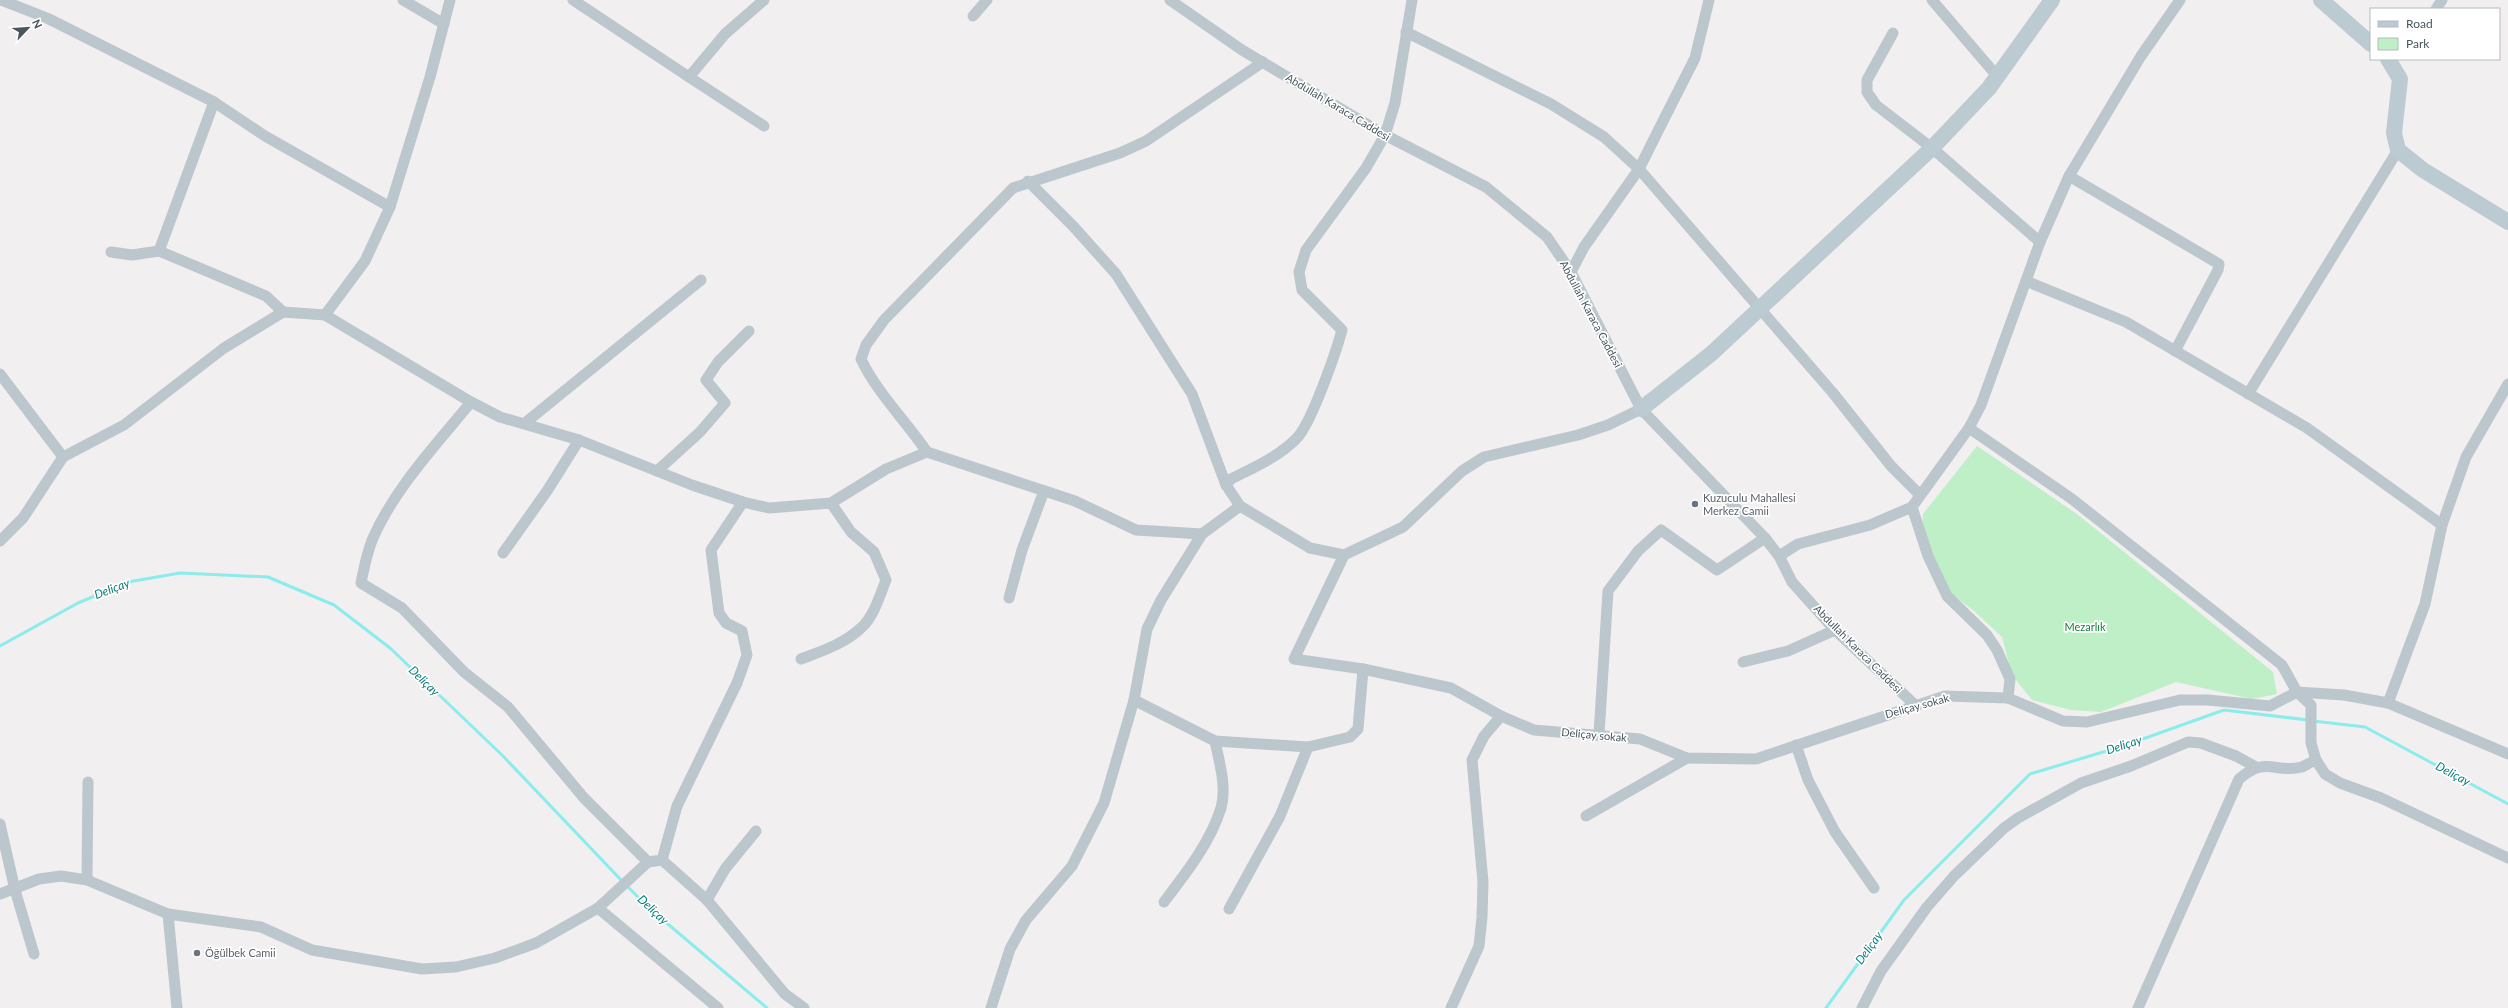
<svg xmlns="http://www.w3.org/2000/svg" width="2508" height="1008" font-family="Lato,sans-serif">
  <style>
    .green { fill: #beefc7 }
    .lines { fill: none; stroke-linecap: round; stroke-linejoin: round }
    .stream { stroke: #8becec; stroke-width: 3 }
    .street { stroke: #bbc7cc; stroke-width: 11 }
    .secondary { stroke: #bbcbd1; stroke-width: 16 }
    .worship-dot { fill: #6b7280; stroke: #fff; stroke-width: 1.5 }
    .labels { text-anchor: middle; stroke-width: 3.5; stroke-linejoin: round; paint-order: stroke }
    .street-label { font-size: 11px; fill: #47575d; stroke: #fff }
    .worship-label { font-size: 11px; fill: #5b616d; stroke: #fff; text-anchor: start }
    .park-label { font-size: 11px; fill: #178035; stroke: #fff }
    .water-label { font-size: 12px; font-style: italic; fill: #0e7e7d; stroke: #fff }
  </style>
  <rect width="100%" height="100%" fill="#f2eff0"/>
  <path class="green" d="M1977,446L2077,514L2273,672L2277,694L2252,699L2176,682L2101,712L2071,710L2032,700L2012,675L2002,637L1974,611L1950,593L1922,532L1923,514Z"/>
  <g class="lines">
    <g class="stream">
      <path d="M0,646L78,603L128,582L180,573L268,577L334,605L390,648L503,756L623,882"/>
      <path d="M2313,721L2365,727L2508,804"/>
      <path d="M627,886L649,908L767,1008"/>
      <path d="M1826,1008L1904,900L2030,774L2123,746L2224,710L2308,720"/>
    </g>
    <g class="street">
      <path d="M1,0L47,18L214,102L265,136L390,207"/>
      <path d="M403,0L444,24"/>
      <path d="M573,0L689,77L725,34L764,0"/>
      <path d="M1170,0L1242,50L1385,135L1486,187L1547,237L1571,272L1641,409L1765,538L1779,556L1792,582L1835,630L1914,704"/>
      <path d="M1932,0L1997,76"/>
      <path d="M2436,9L2442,0"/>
      <path d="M973,16L987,0"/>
      <path d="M1406,32L1551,104L1604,137L1639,169L1833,393L1891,466L1919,494"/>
      <path d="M1893,33L1867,80V92L1876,105L1932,148L2040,242"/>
      <path d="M689,77L764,126"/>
      <path d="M2069,176L2219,264L2218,270L2175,351"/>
      <path d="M1028,181L1073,226L1116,274L1192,394L1226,485L1240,506L1310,548L1344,555L1403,527L1462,471L1484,457L1578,435L1608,425L1641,409"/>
      <path d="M159,251L214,102"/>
      <path d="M111,252L132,255L159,251L266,296L283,312L325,315L471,402L500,417L579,440L692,485L743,502L769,508L831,503L886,469L927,452L1075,501L1136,530L1202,534L1240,506"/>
      <path d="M1571,272L1584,247L1639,169L1660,127L1695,58L1709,0"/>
      <path d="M2026,281L2126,322L2307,428L2442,525"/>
      <path d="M325,315L365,261L390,207L430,77L450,0"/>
      <path d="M0,374L63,457"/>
      <path d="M2248,394L2398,150"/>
      <path d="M471,402C436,445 395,488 373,538C367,552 364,568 361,583L402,608L464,672L508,707L584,798L648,862"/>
      <path d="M525,423L701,280"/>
      <path d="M1969,428L2072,499L2282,665L2297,692L2311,705V743L2316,760L2325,774L2340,783L2381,798L2508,858"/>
      <path d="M927,452C906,421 877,393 861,359L866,345L884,320L1013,188L1120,153L1146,141L1263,62"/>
      <path d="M657,471L700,432L725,403L706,380L718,362L749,331"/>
      <path d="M1226,485L1231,479C1253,468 1278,457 1296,439C1311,425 1336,352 1342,330L1302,290L1299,272L1306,250L1366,168L1385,135L1395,103L1412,0"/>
      <path d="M1912,507L1928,556L1947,596L1987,635L1997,650L2010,679L2008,698"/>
      <path d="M0,541L23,518L63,457L124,425L224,348L283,312"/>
      <path d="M503,553L547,491L579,440"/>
      <path d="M1344,555L1294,659L1363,669L1451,688L1501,716L1534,730L1640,739L1687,758L1756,759L1945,696L2008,698L2063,721L2087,722L2180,700H2208L2270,706L2297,692L2344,695L2388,703L2508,754"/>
      <path d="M1779,556L1798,544L1870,525L1912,507L1969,428L1981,405L2040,242L2069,176L2141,56L2180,0"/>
      <path d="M1009,598L1022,550L1044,491"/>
      <path d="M801,659C822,651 846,643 862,627C874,616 880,595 886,580L874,552L851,532L831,503"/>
      <path d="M1743,662L1788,651L1835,630"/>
      <path d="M1134,700L1215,741L1308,747L1350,737L1358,729L1363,669"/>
      <path d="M2388,703L2425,604L2442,525L2466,457L2508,384"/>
      <path d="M1599,734L1608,591L1638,551L1661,530L1717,570L1765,538"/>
      <path d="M1796,745L1808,780L1835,832L1874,888"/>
      <path d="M1586,816L1687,758"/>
      <path d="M0,824L15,890L34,954"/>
      <path d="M662,860L707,900L785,994L804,1008"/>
      <path d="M87,880L88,782"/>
      <path d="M0,894L39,879L61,876L87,880L168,914L261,927L312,950L422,969L456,967L495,958L536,943L598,908L648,862L662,860L677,806L737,683L747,655L742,631L726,623L719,613L711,550L743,502"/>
      <path d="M707,900L725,869L756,831"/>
      <path d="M1164,902C1186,873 1210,843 1221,808C1227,787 1219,761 1215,741"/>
      <path d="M598,908L718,1008"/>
      <path d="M1229,909L1280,816L1308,747"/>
      <path d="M168,914L177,1008"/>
      <path d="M991,1008L1010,949L1026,920L1072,866L1104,803L1134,700L1147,629L1161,600L1202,534"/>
      <path d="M1451,1008L1479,946L1482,917L1483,882L1472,760L1484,736L1501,716"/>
      <path d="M1862,1008L1881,971L1927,907L1954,876L2004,828L2018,818L2081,783L2131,766L2188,742L2201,743L2236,756L2256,767"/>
      <path d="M2138,1008L2239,779C2267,755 2274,774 2302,767C2306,765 2311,762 2316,760"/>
    </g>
    <g class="secondary">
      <path d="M2321,0L2371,44"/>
      <path d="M2388,59L2400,79L2394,133L2398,150L2423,170L2508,222"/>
      <path d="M1641,409L1711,354L1932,148L1989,88L2052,0"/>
    </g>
  </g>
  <g class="worship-dot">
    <circle cx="1695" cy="504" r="4"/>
    <circle cx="197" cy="953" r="4"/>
  </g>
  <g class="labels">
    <g class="street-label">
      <text transform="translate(1338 107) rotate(31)" y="4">Abdullah Karaca Caddesi</text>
      <text transform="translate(1591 314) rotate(62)" y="4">Abdullah Karaca Caddesi</text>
      <text transform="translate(1858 649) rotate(45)" y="4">Abdullah Karaca Caddesi</text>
      <text transform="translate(1917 706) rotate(-15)" y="4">Deliçay sokak</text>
      <text transform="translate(1594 735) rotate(5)" y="4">Deliçay sokak</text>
    </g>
    <g class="worship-label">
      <text x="1703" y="502">Kuzuculu Mahallesi<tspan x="1703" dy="13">Merkez Camii</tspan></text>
      <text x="205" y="957">Öğülbek Camii</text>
    </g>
    <g class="park-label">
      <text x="2085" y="631">Mezarlık</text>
    </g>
    <g class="water-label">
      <text transform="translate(112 589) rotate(-21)" y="4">Deliçay</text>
      <text transform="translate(424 681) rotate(44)" y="4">Deliçay</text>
      <text transform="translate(2124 745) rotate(-18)" y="4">Deliçay</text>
      <text transform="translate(2453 774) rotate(28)" y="4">Deliçay</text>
      <text transform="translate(653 910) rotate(43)" y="4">Deliçay</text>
      <text transform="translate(1869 948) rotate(-54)" y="4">Deliçay</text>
    </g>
  </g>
  <rect x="2370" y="8" width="130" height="52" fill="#ffffff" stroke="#b5bcbe"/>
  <rect x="2378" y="21" width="20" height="6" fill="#bbcbd1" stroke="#b5bcbe"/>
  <text x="2406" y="28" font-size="12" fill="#47575d">Road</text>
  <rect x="2378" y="38" width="20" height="12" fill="#beefc7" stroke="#b5bcbe"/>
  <text x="2406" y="48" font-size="12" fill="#47575d">Park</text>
  <g transform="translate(28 28) rotate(65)" stroke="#ffffff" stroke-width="3" paint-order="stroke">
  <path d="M0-3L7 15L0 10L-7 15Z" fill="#47575d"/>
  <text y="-6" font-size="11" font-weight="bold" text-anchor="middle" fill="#47575d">N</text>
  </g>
</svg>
